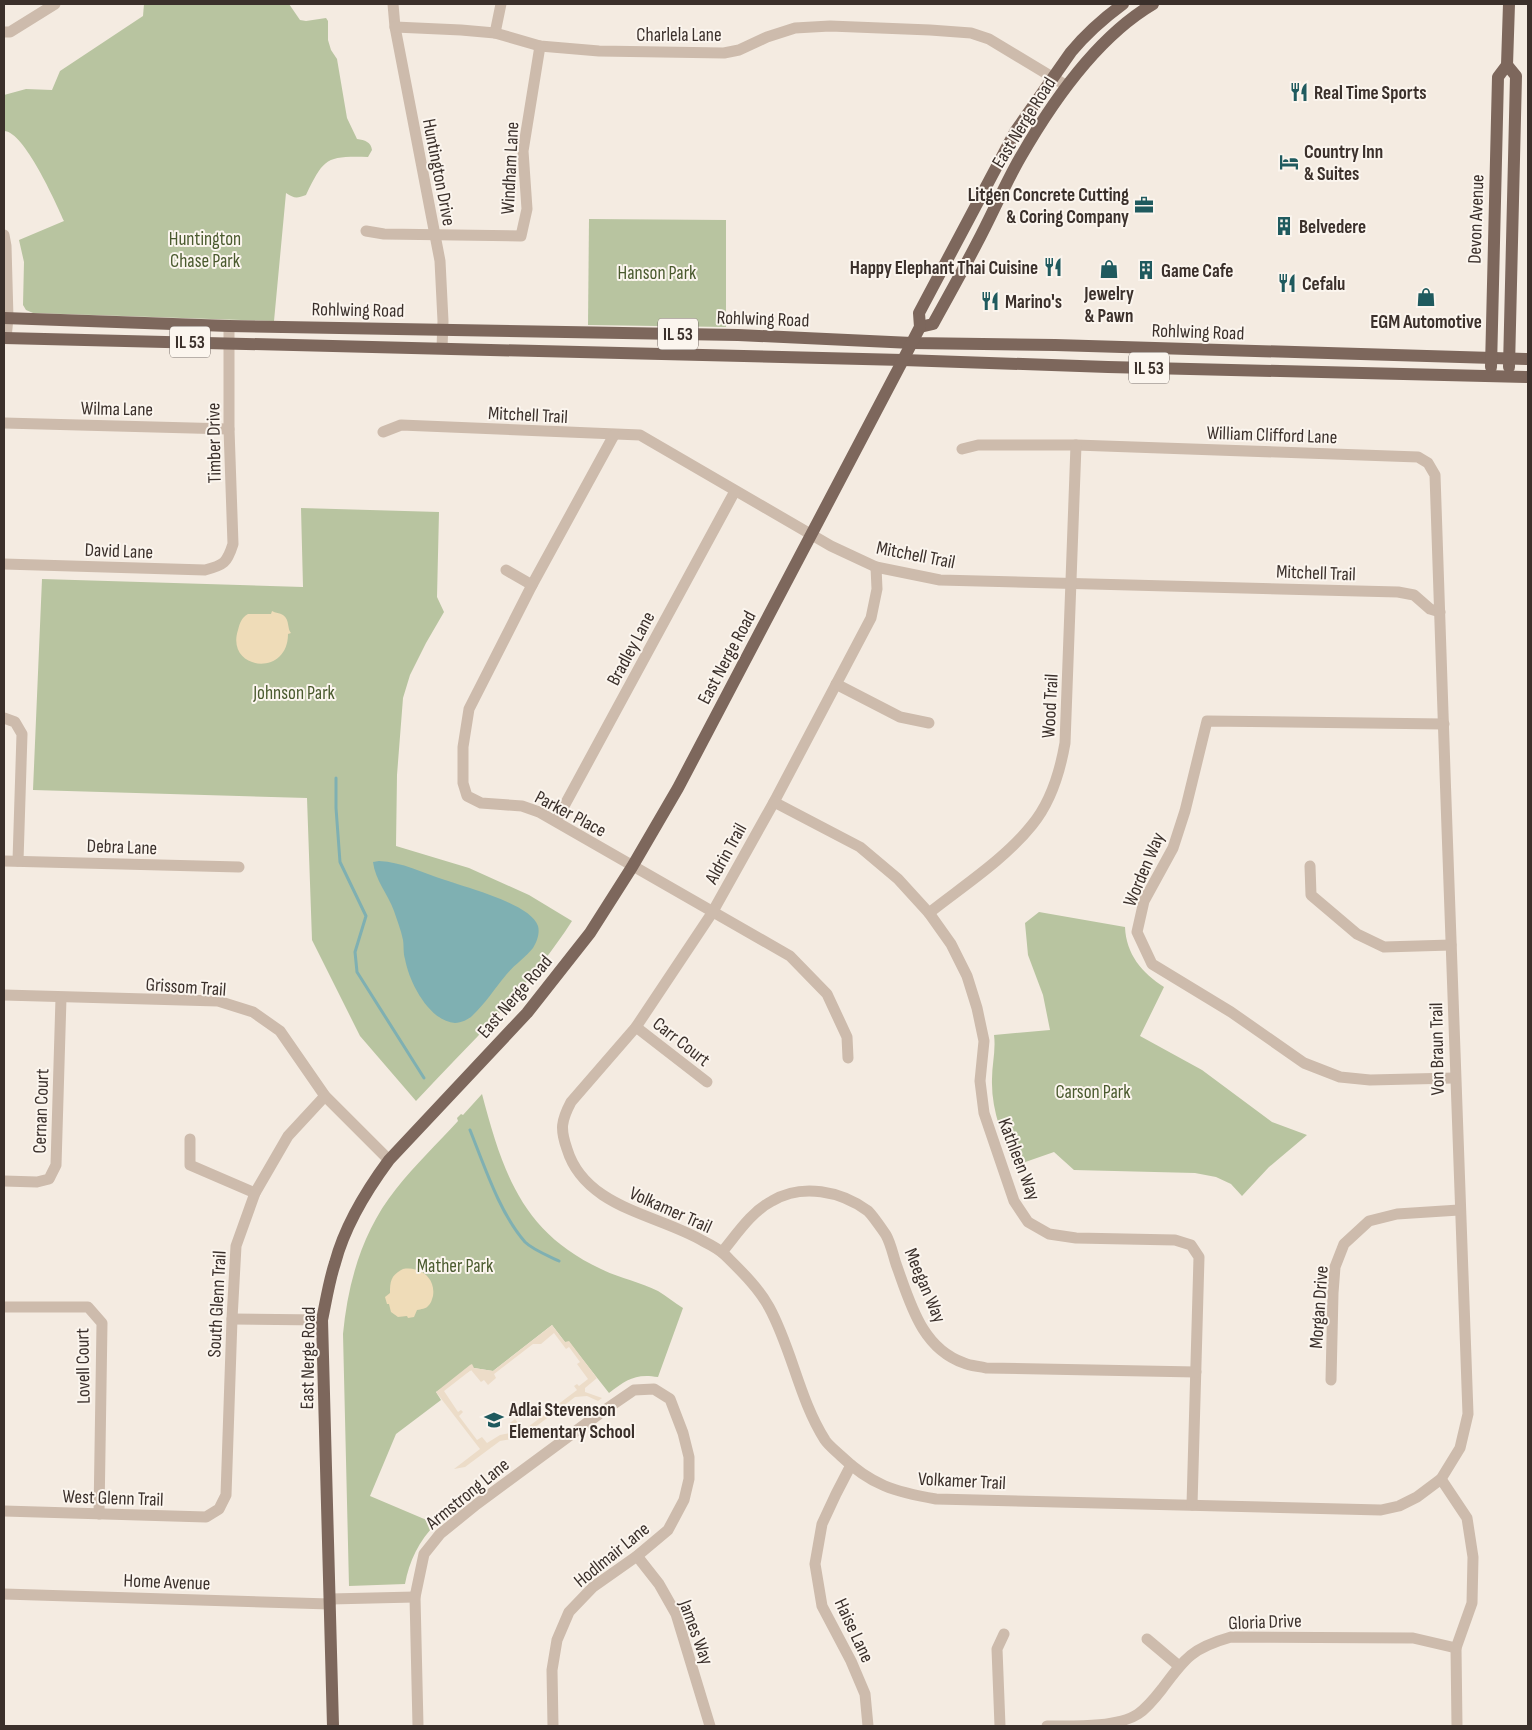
<svg xmlns="http://www.w3.org/2000/svg" width="1532" height="1730" font-family="'Sofia Sans Condensed',sans-serif">
  <style>
    .green { fill: #b8c4a0 }
    .sand { fill: #efdcb8 }
    .plaza { fill: #ecdcc8; fill-rule: evenodd }
    .water { fill: #7fb0b2 }
    .lines { fill: none; stroke-linecap: round; stroke-linejoin: round }
    .stream { stroke: #7fb0b2; stroke-width: 3 }
    .minor { stroke: #cdbbac; stroke-width: 11 }
    .major { stroke: #7d675c; stroke-width: 12 }
    .labels { text-anchor: middle; stroke-width: 4; stroke-linejoin: round; paint-order: stroke }
    .shield { fill: #fbf5ee; stroke: #756b66; stroke-width: 1 }
    .shield-label { font-size: 18px; font-weight: bold; fill: #3b302b }
    .street-label { font-size: 19px; fill: #3b302b; stroke: #fbf5ee }
    .poi-label { font-size: 19px; font-weight: bold; fill: #3b302b; stroke: #fbf5ee; text-anchor: start }
    .park-label { font-size: 19px; fill: #4a5a2e; stroke: #fbf5ee }
  </style>
  <rect width="100%" height="100%" fill="#f4ebe1"/>
  <g class="green">
    <path d="M144,4H289L300,20L306,21L326,18L328,21V40L331,50L337,59L347,118L357,139C365,140 371,142 372,150L368,157C326,156 324,158 306,195C296,199 294,198 286,193L274,321L33,313L26,310L23,305L24,262L19,240L64,221C56,203 24,131 4,131V95L26,89L52,90L60,71L143,16Z"/>
    <path d="M589,219L726,220V327L588,325Z"/>
    <path d="M301,508L439,512L437,597L444,612L426,643L410,675L403,698L397,775L396,846L469,868L529,895L572,921C529,988 470,1043 416,1101L360,1036L312,940L307,798L33,790L42,579L303,587Z"/>
    <path d="M1039,912L1125,927C1126,954 1142,973 1164,987L1140,1036L1202,1070L1272,1122L1307,1135L1269,1167L1242,1196L1231,1184L1216,1177L1195,1173L1074,1170L1054,1152L1014,1166C1003,1138 991,1110 992,1079C992,1064 996,1050 994,1035L1050,1030L1043,995L1028,955L1025,923Z"/>
    <path d="M482,1094C503,1173 522,1232 601,1269C619,1278 640,1282 658,1291C666,1296 675,1303 683,1308L658,1377C635,1373 626,1380 609,1393L569,1342H565L552,1325L493,1371L474,1368L436,1392L441,1400L396,1434L370,1496L436,1524C419,1540 409,1562 405,1584L349,1586L343,1334C348,1281 363,1230 396,1189C415,1165 438,1143 458,1121L457,1118L461,1114L463,1115Z"/>
  </g>
  <g class="sand">
    <path d="M272,611C275,613 280,613 283,615C290,620 287,629 291,633L288,634C288,678 225,670 238,630C240,623 241,618 248,614H271Z"/>
    <path d="M403,1269C419,1266 436,1277 433,1296C432,1299 431,1304 428,1306C426,1309 421,1309 417,1310L414,1317L408,1318L407,1316L398,1317L391,1312L389,1304H387L385,1297L390,1293C390,1281 391,1275 403,1269Z"/>
  </g>
  <path class="plaza" d="M552,1325L565,1342L569,1341L597,1378L585,1388V1392L602,1398L598,1401L587,1396L575,1397L522,1437L500,1441L465,1467L454,1469L480,1449L436,1392L470,1365L472,1364L474,1368L493,1371ZM554,1333L566,1349L569,1347L580,1362L577,1364L588,1379L579,1386L577,1384L574,1386L577,1390L528,1427H521L515,1419L510,1423V1433L500,1435L487,1443L482,1437L477,1440L459,1416L463,1412L461,1410L458,1412L444,1391L471,1370L481,1382L484,1380L488,1385L496,1378L494,1374L533,1344H541Z"/>
  <path class="water" d="M379,861C402,862 423,873 445,880C465,887 531,904 538,926C540,933 537,942 533,948C525,958 514,965 506,975C495,988 485,1004 472,1016C469,1019 461,1023 455,1023C429,1021 409,982 405,959C403,952 404,946 403,940C401,930 397,920 394,911C388,894 375,880 373,862Z"/>
  <g class="lines">
    <g class="stream">
      <path d="M336,778V808L340,862L366,916L355,952L357,972L424,1078"/>
      <path d="M470,1130C484,1165 500,1214 525,1242C533,1250 549,1256 559,1261"/>
    </g>
    <g class="minor">
      <path d="M393,4L395,27L440,261L443,321L442,348"/>
      <path d="M395,27L461,30L495,33L540,46L599,51L724,53L739,50L767,37L795,28L830,26L930,30L971,33L989,39L1067,86"/>
      <path d="M4,32H10L55,4"/>
      <path d="M495,33L501,4"/>
      <path d="M366,231L384,234L521,236L527,209L523,151L540,46"/>
      <path d="M4,235L6,246L8,318L6,338"/>
      <path d="M4,423L229,429"/>
      <path d="M383,432L401,425L640,435L831,546L876,567L940,580L1398,592L1414,595L1430,609L1440,612"/>
      <path d="M614,435L532,585L469,709L463,747V783L467,796L481,803L522,806L539,812L790,956L827,994L847,1037L848,1058"/>
      <path d="M4,564L205,570C224,565 227,563 233,544L229,429V326"/>
      <path d="M876,567L877,589L871,618L774,802L712,913L636,1027L571,1102C561,1121 560,1129 567,1149C585,1208 657,1214 703,1241C711,1245 719,1249 725,1255C741,1271 758,1287 769,1307C792,1349 799,1399 825,1440C829,1446 836,1451 841,1456C871,1485 895,1492 936,1499L1381,1510L1399,1506L1417,1497L1441,1479L1460,1448L1468,1414C1455,1101 1446,788 1435,475L1428,463L1418,457L1076,445H978L962,449"/>
      <path d="M506,570L532,585"/>
      <path d="M836,684L900,717L929,723"/>
      <path d="M4,718L15,722L22,734L18,861"/>
      <path d="M1444,724L1207,721L1185,811L1173,848L1144,901L1137,932L1152,964L1231,1012L1304,1063L1340,1077L1370,1080L1454,1078"/>
      <path d="M774,802L860,847L898,879L929,913L951,944L967,976L977,1008L984,1041L980,1081L984,1113L1014,1201L1028,1222L1049,1234L1076,1238L1175,1240L1191,1245L1199,1257L1192,1505"/>
      <path d="M556,821L735,491"/>
      <path d="M4,861L239,867"/>
      <path d="M1310,866L1311,895L1357,934L1384,947L1451,945"/>
      <path d="M929,913C963,886 1005,859 1032,825C1051,802 1060,772 1065,743L1076,445"/>
      <path d="M4,995L218,1001L253,1012L280,1031L325,1096L389,1160"/>
      <path d="M636,1027L707,1082"/>
      <path d="M190,1139V1165L255,1193"/>
      <path d="M4,1181L37,1182L49,1179L56,1165L61,998"/>
      <path d="M722,1252C737,1234 751,1212 772,1201C802,1183 841,1191 868,1211C874,1217 881,1228 886,1235C891,1244 893,1255 896,1264C910,1302 921,1348 964,1363C970,1366 979,1366 986,1368L1196,1372"/>
      <path d="M4,1307H88L102,1323L99,1514"/>
      <path d="M232,1319L322,1320"/>
      <path d="M1331,1380L1333,1293L1335,1267L1344,1244L1369,1221L1397,1214L1459,1210"/>
      <path d="M851,1465L836,1494L822,1524L815,1564L822,1606L851,1661L865,1694L868,1726"/>
      <path d="M1441,1479L1467,1518L1473,1557L1472,1603L1456,1648L1457,1726"/>
      <path d="M4,1511L206,1517L219,1509L226,1495L232,1319L236,1246L255,1193L288,1136L325,1096"/>
      <path d="M637,1556L659,1584L676,1614L710,1726"/>
      <path d="M4,1594L330,1604"/>
      <path d="M330,1599L415,1597"/>
      <path d="M1147,1639L1179,1666"/>
      <path d="M418,1726L415,1597L424,1554L440,1534L477,1504L599,1414L634,1390L654,1389L670,1399L683,1433L689,1457V1479L684,1500L668,1530L637,1556L593,1587L569,1612L557,1640L552,1670L553,1726"/>
      <path d="M1000,1726L997,1649L1004,1634"/>
      <path d="M1047,1726C1072,1726 1117,1728 1138,1714C1147,1708 1155,1698 1162,1689C1185,1658 1192,1648 1231,1637L1413,1638L1456,1648"/>
    </g>
    <g class="major">
      <path d="M1507,65L1516,76L1509,367"/>
      <path d="M4,318L229,326L738,335L912,343L1055,345L1528,359"/>
      <path d="M920,327L933,324C948,297 963,270 977,243C992,215 1004,186 1020,158C1052,102 1097,37 1153,4"/>
      <path d="M4,338L903,360L1108,367L1528,377"/>
      <path d="M1491,367L1498,77L1507,65L1509,4"/>
      <path d="M333,1726L322,1320C326,1301 329,1281 335,1263C345,1225 366,1191 389,1160L527,1013L590,933L632,867L678,788L903,360L920,327L919,313L1015,132L1071,52C1086,34 1104,18 1123,4"/>
    </g>
  </g>
  <defs>
    <g id="restaurant-bare" transform="scale(1.5)"><path d="M-5-6h1v4h1v-4h1v4h1v-4h1v5L-1.5 .5V6h-2V.5L-5-1ZM5-6V6H3V1.5H1.5Q1.5-4 5-6Z" fill="#1f5a5e" stroke="#fbf5ee" stroke-width="2.5" paint-order="stroke"/></g>
    <g id="hotel-bare" transform="scale(1.5)"><path d="M-6-4.5h1.5V1H6V5H4.5V3h-9V5H-6ZM-4 0a1.8 1.8 0 1 1 3.6 0ZM.5 0V-2.5h3Q6-2.5 6 0Z" fill="#1f5a5e" stroke="#fbf5ee" stroke-width="2.5" paint-order="stroke"/></g>
    <g id="office-bare" transform="scale(1.5)"><path d="M-6-3h4V-5.5h4V-3h4V5H-6ZM-1-4.5V-3h2v-1.5ZM-6 0V1H6V0Z" fill="#1f5a5e" stroke="#fbf5ee" stroke-width="2.5" paint-order="stroke"/></g>
    <g id="building-bare" transform="scale(1.5)"><path d="M-4-6H4V6H1V3H-1V6H-4ZM-2.5-4.3h1.7v1.8h-1.7ZM.8-4.3h1.7v1.8H.8ZM-2.5-1h1.7V.8h-1.7ZM.8-1h1.7V.8H.8Z" fill="#1f5a5e" stroke="#fbf5ee" stroke-width="2.5" paint-order="stroke"/></g>
    <g id="shop-bare" transform="scale(1.5)"><path d="M-5-2.5h2.3a2.7 3.5 0 0 1 5.4 0H5L5.5 6h-11ZM-1.5-2.5h3a1.5 2.3 0 0 0-3 0Z" fill="#1f5a5e" stroke="#fbf5ee" stroke-width="2.5" paint-order="stroke"/></g>
    <g id="school-bare" transform="scale(1.5)"><path d="M0-5L7-2L0 1L-7-2ZM-4 1L0 2.5L4 1V4Q0 6-4 4Z" fill="#1f5a5e" stroke="#fbf5ee" stroke-width="2.5" paint-order="stroke"/></g>
  </defs>
  <g fill-rule="evenodd">
    <use href="#restaurant-bare" x="1299" y="92"/>
    <use href="#hotel-bare" x="1289" y="162"/>
    <use href="#office-bare" x="1144" y="205"/>
    <use href="#building-bare" x="1284" y="226"/>
    <use href="#restaurant-bare" x="1053" y="267"/>
    <use href="#shop-bare" x="1109" y="269"/>
    <use href="#building-bare" x="1146" y="270"/>
    <use href="#restaurant-bare" x="1287" y="283"/>
    <use href="#shop-bare" x="1426" y="297"/>
    <use href="#restaurant-bare" x="990" y="301"/>
    <use href="#school-bare" x="494" y="1420"/>
  </g>
  <g class="labels">
    <g class="shield">
      <rect x="658" y="318.5" width="40" height="31" rx="4"/>
      <rect x="170" y="326.5" width="40" height="31" rx="4"/>
      <rect x="1129" y="352.5" width="40" height="31" rx="4"/>
    </g>
    <g class="shield-label">
      <text x="678" y="340">IL 53</text>
      <text x="190" y="348">IL 53</text>
      <text x="1149" y="374">IL 53</text>
    </g>
    <g class="street-label">
      <text x="679" y="41">Charlela Lane</text>
      <text transform="translate(1023 122) rotate(-58)" y="7">East Nerge Road</text>
      <text transform="translate(509 168) rotate(-87)" y="7">Windham Lane</text>
      <text transform="translate(440 172) rotate(79)" y="7">Huntington Drive</text>
      <text transform="translate(1475 219) rotate(-88)" y="7">Devon Avenue</text>
      <text transform="translate(358 309) rotate(1)" y="7">Rohlwing Road</text>
      <text transform="translate(763 318) rotate(2)" y="7">Rohlwing Road</text>
      <text transform="translate(1198 331) rotate(2)" y="7">Rohlwing Road</text>
      <text transform="translate(117 408) rotate(1)" y="7">Wilma Lane</text>
      <text transform="translate(528 414) rotate(3)" y="7">Mitchell Trail</text>
      <text transform="translate(1272 434) rotate(2)" y="7">William Clifford Lane</text>
      <text transform="translate(213 443) rotate(-91)" y="7">Timber Drive</text>
      <text transform="translate(119 550) rotate(2)" y="7">David Lane</text>
      <text transform="translate(916 554) rotate(11)" y="7">Mitchell Trail</text>
      <text transform="translate(1316 572) rotate(2)" y="7">Mitchell Trail</text>
      <text transform="translate(630 648) rotate(-62)" y="7">Bradley Lane</text>
      <text transform="translate(726 657) rotate(-62)" y="7">East Nerge Road</text>
      <text transform="translate(1049 706) rotate(-87)" y="7">Wood Trail</text>
      <text transform="translate(571 813) rotate(28)" y="7">Parker Place</text>
      <text transform="translate(122 846) rotate(2)" y="7">Debra Lane</text>
      <text transform="translate(725 853) rotate(-61)" y="7">Aldrin Trail</text>
      <text transform="translate(1143 869) rotate(-67)" y="7">Worden Way</text>
      <text transform="translate(186 986) rotate(4)" y="7">Grissom Trail</text>
      <text transform="translate(514 996) rotate(-49)" y="7">East Nerge Road</text>
      <text transform="translate(682 1041) rotate(38)" y="7">Carr Court</text>
      <text transform="translate(1436 1049) rotate(-91)" y="7">Von Braun Trail</text>
      <text transform="translate(40 1111) rotate(-88)" y="7">Cernan Court</text>
      <text transform="translate(1020 1159) rotate(69)" y="7">Kathleen Way</text>
      <text transform="translate(671 1209) rotate(24)" y="7">Volkamer Trail</text>
      <text transform="translate(926 1285) rotate(67)" y="7">Meegan Way</text>
      <text transform="translate(216 1304) rotate(-87)" y="7">South Glenn Trail</text>
      <text transform="translate(1318 1307) rotate(-86)" y="7">Morgan Drive</text>
      <text transform="translate(307 1358) rotate(-89)" y="7">East Nerge Road</text>
      <text transform="translate(82 1366) rotate(-91)" y="7">Lovell Court</text>
      <text transform="translate(962 1480) rotate(3)" y="7">Volkamer Trail</text>
      <text transform="translate(467 1493) rotate(-39)" y="7">Armstrong Lane</text>
      <text transform="translate(113 1497) rotate(2)" y="7">West Glenn Trail</text>
      <text transform="translate(611 1554) rotate(-39)" y="7">Hodlmair Lane</text>
      <text transform="translate(167 1581) rotate(2)" y="7">Home Avenue</text>
      <text transform="translate(1265 1621) rotate(-2)" y="7">Gloria Drive</text>
      <text transform="translate(855 1630) rotate(65)" y="7">Haise Lane</text>
      <text transform="translate(697 1632) rotate(70)" y="7">James Way</text>
    </g>
    <g class="poi-label">
      <text x="1314" y="99">Real Time Sports</text>
      <text x="1304" y="158">Country Inn<tspan x="1304" dy="22">&amp; Suites</tspan></text>
      <text x="1129" y="201" text-anchor="end">Litgen Concrete Cutting<tspan x="1129" dy="22">&amp; Coring Company</tspan></text>
      <text x="1299" y="233">Belvedere</text>
      <text x="1038" y="274" text-anchor="end">Happy Elephant Thai Cuisine</text>
      <text x="1161" y="277">Game Cafe</text>
      <text x="1302" y="290">Cefalu</text>
      <text x="1109" y="300" text-anchor="middle">Jewelry<tspan x="1109" dy="22">&amp; Pawn</tspan></text>
      <text x="1005" y="308">Marino's</text>
      <text x="1426" y="328" text-anchor="middle">EGM Automotive</text>
      <text x="509" y="1416">Adlai Stevenson<tspan x="509" dy="22">Elementary School</tspan></text>
    </g>
    <g class="park-label">
      <text x="205" y="245">Huntington<tspan x="205" dy="22">Chase Park</tspan></text>
      <text x="657" y="279">Hanson Park</text>
      <text x="294" y="699">Johnson Park</text>
      <text x="1093" y="1098">Carson Park</text>
      <text x="455" y="1272">Mather Park</text>
    </g>
  </g>
  <rect width="1532" height="1730" fill="none" stroke="#3b302b" stroke-width="10"/>
</svg>
